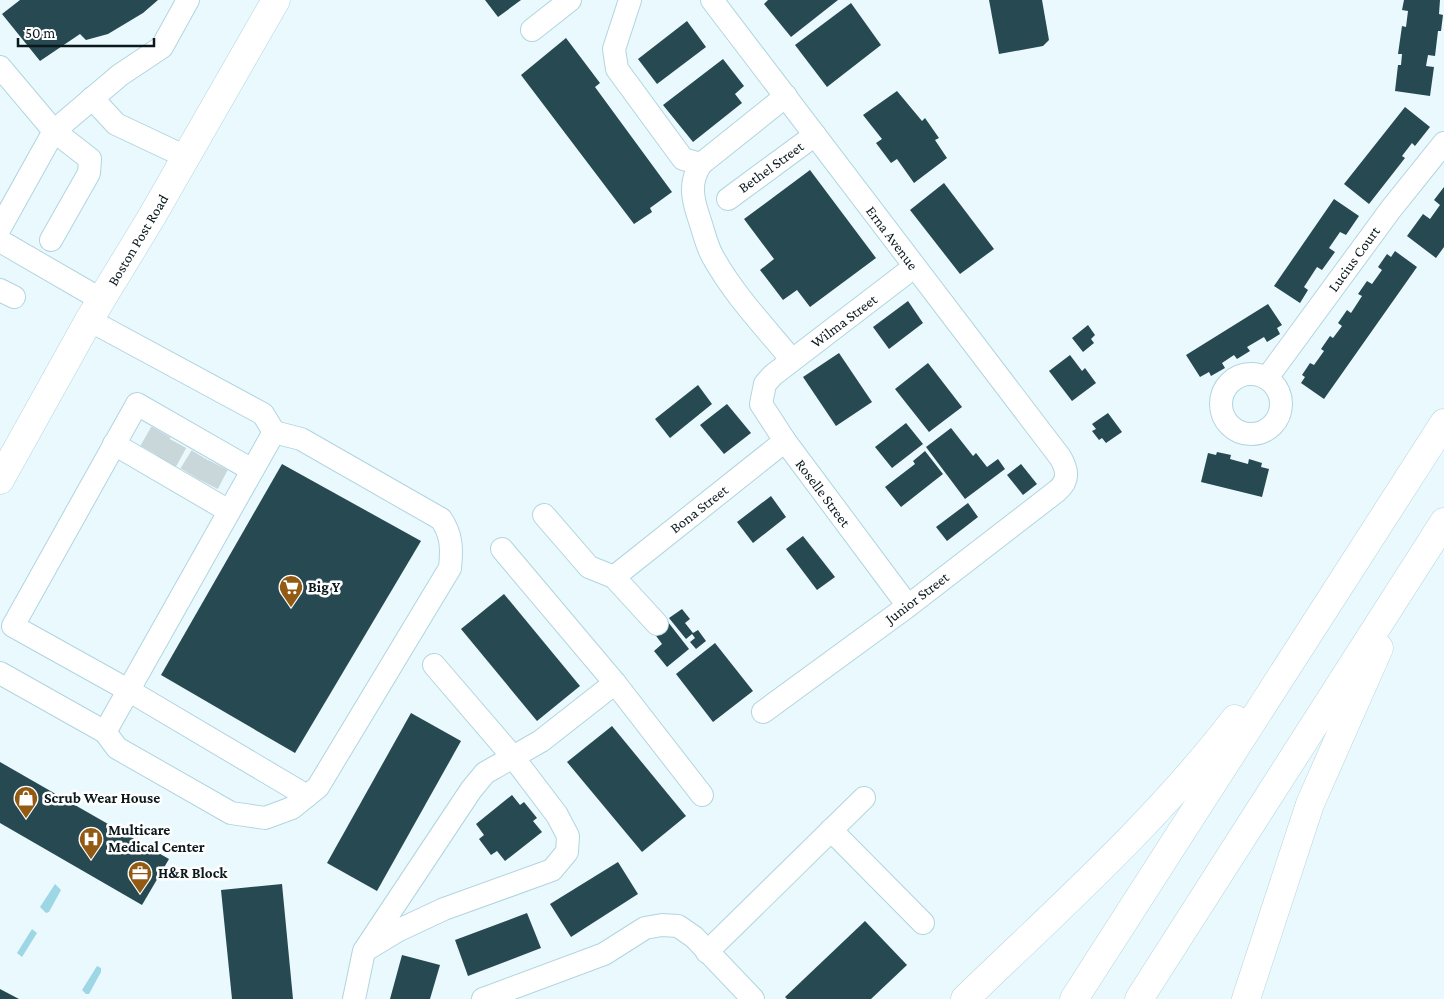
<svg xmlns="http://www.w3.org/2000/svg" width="1444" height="999" font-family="'Crimson Pro',serif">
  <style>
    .green { fill: #9dd6e5 }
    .building { fill: #274951 }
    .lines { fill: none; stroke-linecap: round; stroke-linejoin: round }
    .minor-tunnel { stroke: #c9d7db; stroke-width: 22; stroke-dasharray: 22 11; stroke-linecap: butt }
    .minor-casing { stroke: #b0d5df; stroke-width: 24 }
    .major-casing { stroke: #b0d5df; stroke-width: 29 }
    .highway-casing { stroke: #b0d5df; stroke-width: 29 }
    .minor { stroke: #fff; stroke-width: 22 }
    .major { stroke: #fff; stroke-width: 28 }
    .highway { stroke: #fff; stroke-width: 28 }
    .labels { text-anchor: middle; stroke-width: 5; stroke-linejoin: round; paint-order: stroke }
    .street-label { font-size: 15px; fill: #0b191d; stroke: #fff }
    .poi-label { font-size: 15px; font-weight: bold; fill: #0b191d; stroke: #fff; text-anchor: start }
  </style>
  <rect width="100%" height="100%" fill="#eaf9fd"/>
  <g class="green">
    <path d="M55,884L61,890L49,912L46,913L40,907Z"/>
    <path d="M32,929L37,933L22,957L17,953Z"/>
    <path d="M97,966L101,968V972L89,994H86L82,990Z"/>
  </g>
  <g class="building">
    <path d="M20,0H158L143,13L108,34L86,40L80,34L40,61L2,14Z"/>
    <path d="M485,0H521L498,17Z"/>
    <path d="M768,0H838L791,37L764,4Z"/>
    <path d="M989,0H1042L1049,40L1043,46L999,54Z"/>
    <path d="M1404,0H1440L1439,14L1443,15L1441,31H1438L1435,56L1428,55L1426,66L1434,67L1430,96L1395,91L1398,65H1401L1402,54H1398L1402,26L1406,27L1408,11L1402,10Z"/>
    <path d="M851,3L881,45L827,87L795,45Z"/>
    <path d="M687,21L706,47L657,84L638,59Z"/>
    <path d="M566,38L600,83L595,87L672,192L650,208L652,212L634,224L521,75Z"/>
    <path d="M723,59L744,86L735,94L742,103L693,142L663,105Z"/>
    <path d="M897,91L922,121L925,118L939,138L935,140L947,158L914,183L897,159L891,163L876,143L882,139L863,115Z"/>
    <path d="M1405,107L1430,127L1415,146L1412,143L1402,156L1405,158L1369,204L1344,184Z"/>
    <path d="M810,170L876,258L810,307L797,290L783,300L760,270L774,259L744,219Z"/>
    <path d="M944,183L994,249L960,274L910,210Z"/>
    <path d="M1444,187V247L1436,258L1407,236L1423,214L1430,219L1440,205L1434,200Z"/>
    <path d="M1334,199L1359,216L1346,235L1340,232L1329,248L1335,252L1322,270L1317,267L1304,287L1308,290L1300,303L1274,286Z"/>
    <path d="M1395,251L1417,267L1324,399L1301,383L1305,377L1302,375L1310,363L1314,365L1324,351L1321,349L1330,336L1333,338L1342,326L1338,323L1347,310L1351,313L1362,296L1358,294L1367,281L1372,284L1382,270L1378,267L1387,254L1391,257Z"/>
    <path d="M908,301L923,323L889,349L873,327Z"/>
    <path d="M1268,304L1282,325L1277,328L1280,334L1267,342L1264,337L1247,347L1250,351L1237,359L1234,355L1222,363L1225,368L1211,376L1209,372L1200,377L1186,355Z"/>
    <path d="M1088,325L1095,335L1091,339L1094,343L1083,352L1072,338Z"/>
    <path d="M839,353L872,402L836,426L803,377Z"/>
    <path d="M1070,355L1082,371L1085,368L1096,383L1072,401L1049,371Z"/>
    <path d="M928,363L962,407L929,432L895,389Z"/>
    <path d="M698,385L712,404L670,438L655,419Z"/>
    <path d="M727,404L751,433L724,454L700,425Z"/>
    <path d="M1108,413L1122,432L1106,443L1102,438L1099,440L1092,431L1096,429L1092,424Z"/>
    <path d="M906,423L923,444L892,468L875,447Z"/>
    <path d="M951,428L973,456L976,453L987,467L998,459L1005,469L965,499L926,447Z"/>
    <path d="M925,451L943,474L901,507L885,487L915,464L913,461Z"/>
    <path d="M1217,452L1231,455L1230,459L1248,464L1249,459L1262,463L1261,467L1269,469L1262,497L1201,482L1208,453L1216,455Z"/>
    <path d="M282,464L421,541L295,753L161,675Z"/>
    <path d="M1021,464L1037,484L1023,495L1007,475Z"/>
    <path d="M771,496L786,517L753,543L737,522Z"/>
    <path d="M968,503L978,517L947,541L936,527Z"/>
    <path d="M803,536L835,577L817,590L786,549Z"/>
    <path d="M504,594L580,686L537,721L461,629Z"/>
    <path d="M682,609L690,619L685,623L693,633L698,630L706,641L696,649L690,642L695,638L692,634L686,639L669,618Z"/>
    <path d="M668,622L689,649L667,667L654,651L662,644L654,633Z"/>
    <path d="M715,643L753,691L713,722L676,674Z"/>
    <path d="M411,713L461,741L377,891L327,863Z"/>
    <path d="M612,726L686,816L642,852L567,762Z"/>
    <path d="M0,762L169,859L142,905L0,823Z"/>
    <path d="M512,795L520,805L524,802L537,818L533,821L542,832L505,861L497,851L491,855L479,839L484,835L476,824Z"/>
    <path d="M618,862L638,894L571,937L550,904Z"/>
    <path d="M282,884L293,999H232L221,890Z"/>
    <path d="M527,913L541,948L468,976L455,940Z"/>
    <path d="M865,921L907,965L871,999H787L785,997Z"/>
    <path d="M402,955L440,965L430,999H390Z"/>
    <path d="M0,989L19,999H0Z"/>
  </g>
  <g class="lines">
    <g class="minor-tunnel">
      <path d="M150,451L161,432"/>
      <path d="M166,462L177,442"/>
      <path d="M190,474L201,456"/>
      <path d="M208,484L218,465"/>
    </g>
    <g class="minor-casing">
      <g id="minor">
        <path d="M630,0L614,49L617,69L683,159L701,164"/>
        <path d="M712,0L1060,457C1068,470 1069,481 1057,491L908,606L763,712"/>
        <path d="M532,30L570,0"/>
        <path d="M0,67L54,131L90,159L89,173L51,240"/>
        <path d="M786,96L701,164C688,183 693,201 700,221C704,233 707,247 713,257C734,295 765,327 792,360"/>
        <path d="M92,98L116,124L186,157"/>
        <path d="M728,199L815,135"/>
        <path d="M0,228L54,131L120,75L162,47L188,0"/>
        <path d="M0,241L102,300"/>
        <path d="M0,290L14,297"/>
        <circle cx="1251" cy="404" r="30"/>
        <path d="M1267,378L1391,209L1444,143"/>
        <path d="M114,444L229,511"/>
        <path d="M252,470L137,404L13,626L128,690L307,796"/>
        <path d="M544,515L589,567L614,577L657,624"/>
        <path d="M502,549L615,683L702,795"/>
        <path d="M614,577L785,441"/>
        <path d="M908,606L785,441L761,404L765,384L773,375L914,267"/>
        <path d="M434,665L513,757L541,741L615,683"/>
        <path d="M0,673L105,732L117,748L231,813L265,818L292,808L318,787L450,568C452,549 452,535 441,519L301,439L274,432L263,414L89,320"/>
        <path d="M105,732L274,432"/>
        <path d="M831,830L923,923"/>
        <path d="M707,952L864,798"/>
        <path d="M354,999L364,951L471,790L485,773L513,757L557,815L568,836L567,852L552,870L444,909L397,931L364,951"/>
        <path d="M483,999L604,954L645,928L662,925L678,926L694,937L753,999"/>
      </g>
    </g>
    <g class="major-casing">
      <path id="major" d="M0,480L89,320L151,218L276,0"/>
    </g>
    <g class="highway-casing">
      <g id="highway">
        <path d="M965,999C1058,909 1156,822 1235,719"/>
        <path d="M1074,999L1444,423"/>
        <path d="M1139,999L1444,522"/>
        <path d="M1246,999L1310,804L1379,648"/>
      </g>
    </g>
    <use href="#minor" class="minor"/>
    <use href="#major" class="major"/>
    <use href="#highway" class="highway"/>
  </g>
  <defs>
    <g id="supermarket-pin" transform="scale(1.25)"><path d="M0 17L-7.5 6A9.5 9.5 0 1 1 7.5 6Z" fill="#925a13" stroke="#fff"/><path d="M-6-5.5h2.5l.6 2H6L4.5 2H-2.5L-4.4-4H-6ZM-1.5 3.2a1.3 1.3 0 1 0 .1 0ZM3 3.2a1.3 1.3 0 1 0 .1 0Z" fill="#fff"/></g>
    <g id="shop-pin" transform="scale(1.25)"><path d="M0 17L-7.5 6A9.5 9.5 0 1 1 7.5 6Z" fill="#925a13" stroke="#fff"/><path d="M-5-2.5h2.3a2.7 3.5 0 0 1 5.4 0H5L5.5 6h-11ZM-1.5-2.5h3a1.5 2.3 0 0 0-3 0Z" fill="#fff"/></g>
    <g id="hospital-pin" transform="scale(1.25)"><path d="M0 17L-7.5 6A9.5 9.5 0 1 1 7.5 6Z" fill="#925a13" stroke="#fff"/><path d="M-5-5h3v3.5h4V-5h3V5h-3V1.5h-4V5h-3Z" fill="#fff"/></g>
    <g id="office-pin" transform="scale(1.25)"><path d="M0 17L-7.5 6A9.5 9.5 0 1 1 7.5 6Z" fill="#925a13" stroke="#fff"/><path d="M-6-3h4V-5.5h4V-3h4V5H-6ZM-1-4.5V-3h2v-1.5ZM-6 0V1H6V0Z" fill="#fff"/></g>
  </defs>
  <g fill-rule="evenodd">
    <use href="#supermarket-pin" x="291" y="587"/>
    <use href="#shop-pin" x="26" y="798"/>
    <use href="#hospital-pin" x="91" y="839"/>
    <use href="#office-pin" x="140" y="873"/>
  </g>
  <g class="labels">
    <g class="street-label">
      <text transform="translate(771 167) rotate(-36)" y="5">Bethel Street</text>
      <text transform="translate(892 238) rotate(53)" y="5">Erna Avenue</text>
      <text transform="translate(138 240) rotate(-59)" y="5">Boston Post Road</text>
      <text transform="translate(1354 259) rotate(-54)" y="5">Lucius Court</text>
      <text transform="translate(844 321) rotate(-37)" y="5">Wilma Street</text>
      <text transform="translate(823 493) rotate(53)" y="5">Roselle Street</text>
      <text transform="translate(699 509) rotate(-38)" y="5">Bona Street</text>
      <text transform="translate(917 598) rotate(-37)" y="5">Junior Street</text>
    </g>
    <g class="poi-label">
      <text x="308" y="592">Big Y</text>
      <text x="44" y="803">Scrub Wear House</text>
      <text x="108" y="835">Multicare<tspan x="108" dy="17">Medical Center</tspan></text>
      <text x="158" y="878">H&amp;R Block</text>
    </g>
  </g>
  <path d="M18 38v8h136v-8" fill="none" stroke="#0b191d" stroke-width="2.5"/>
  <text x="25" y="38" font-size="15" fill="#0b191d" stroke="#ffffff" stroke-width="4" paint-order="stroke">50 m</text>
</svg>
